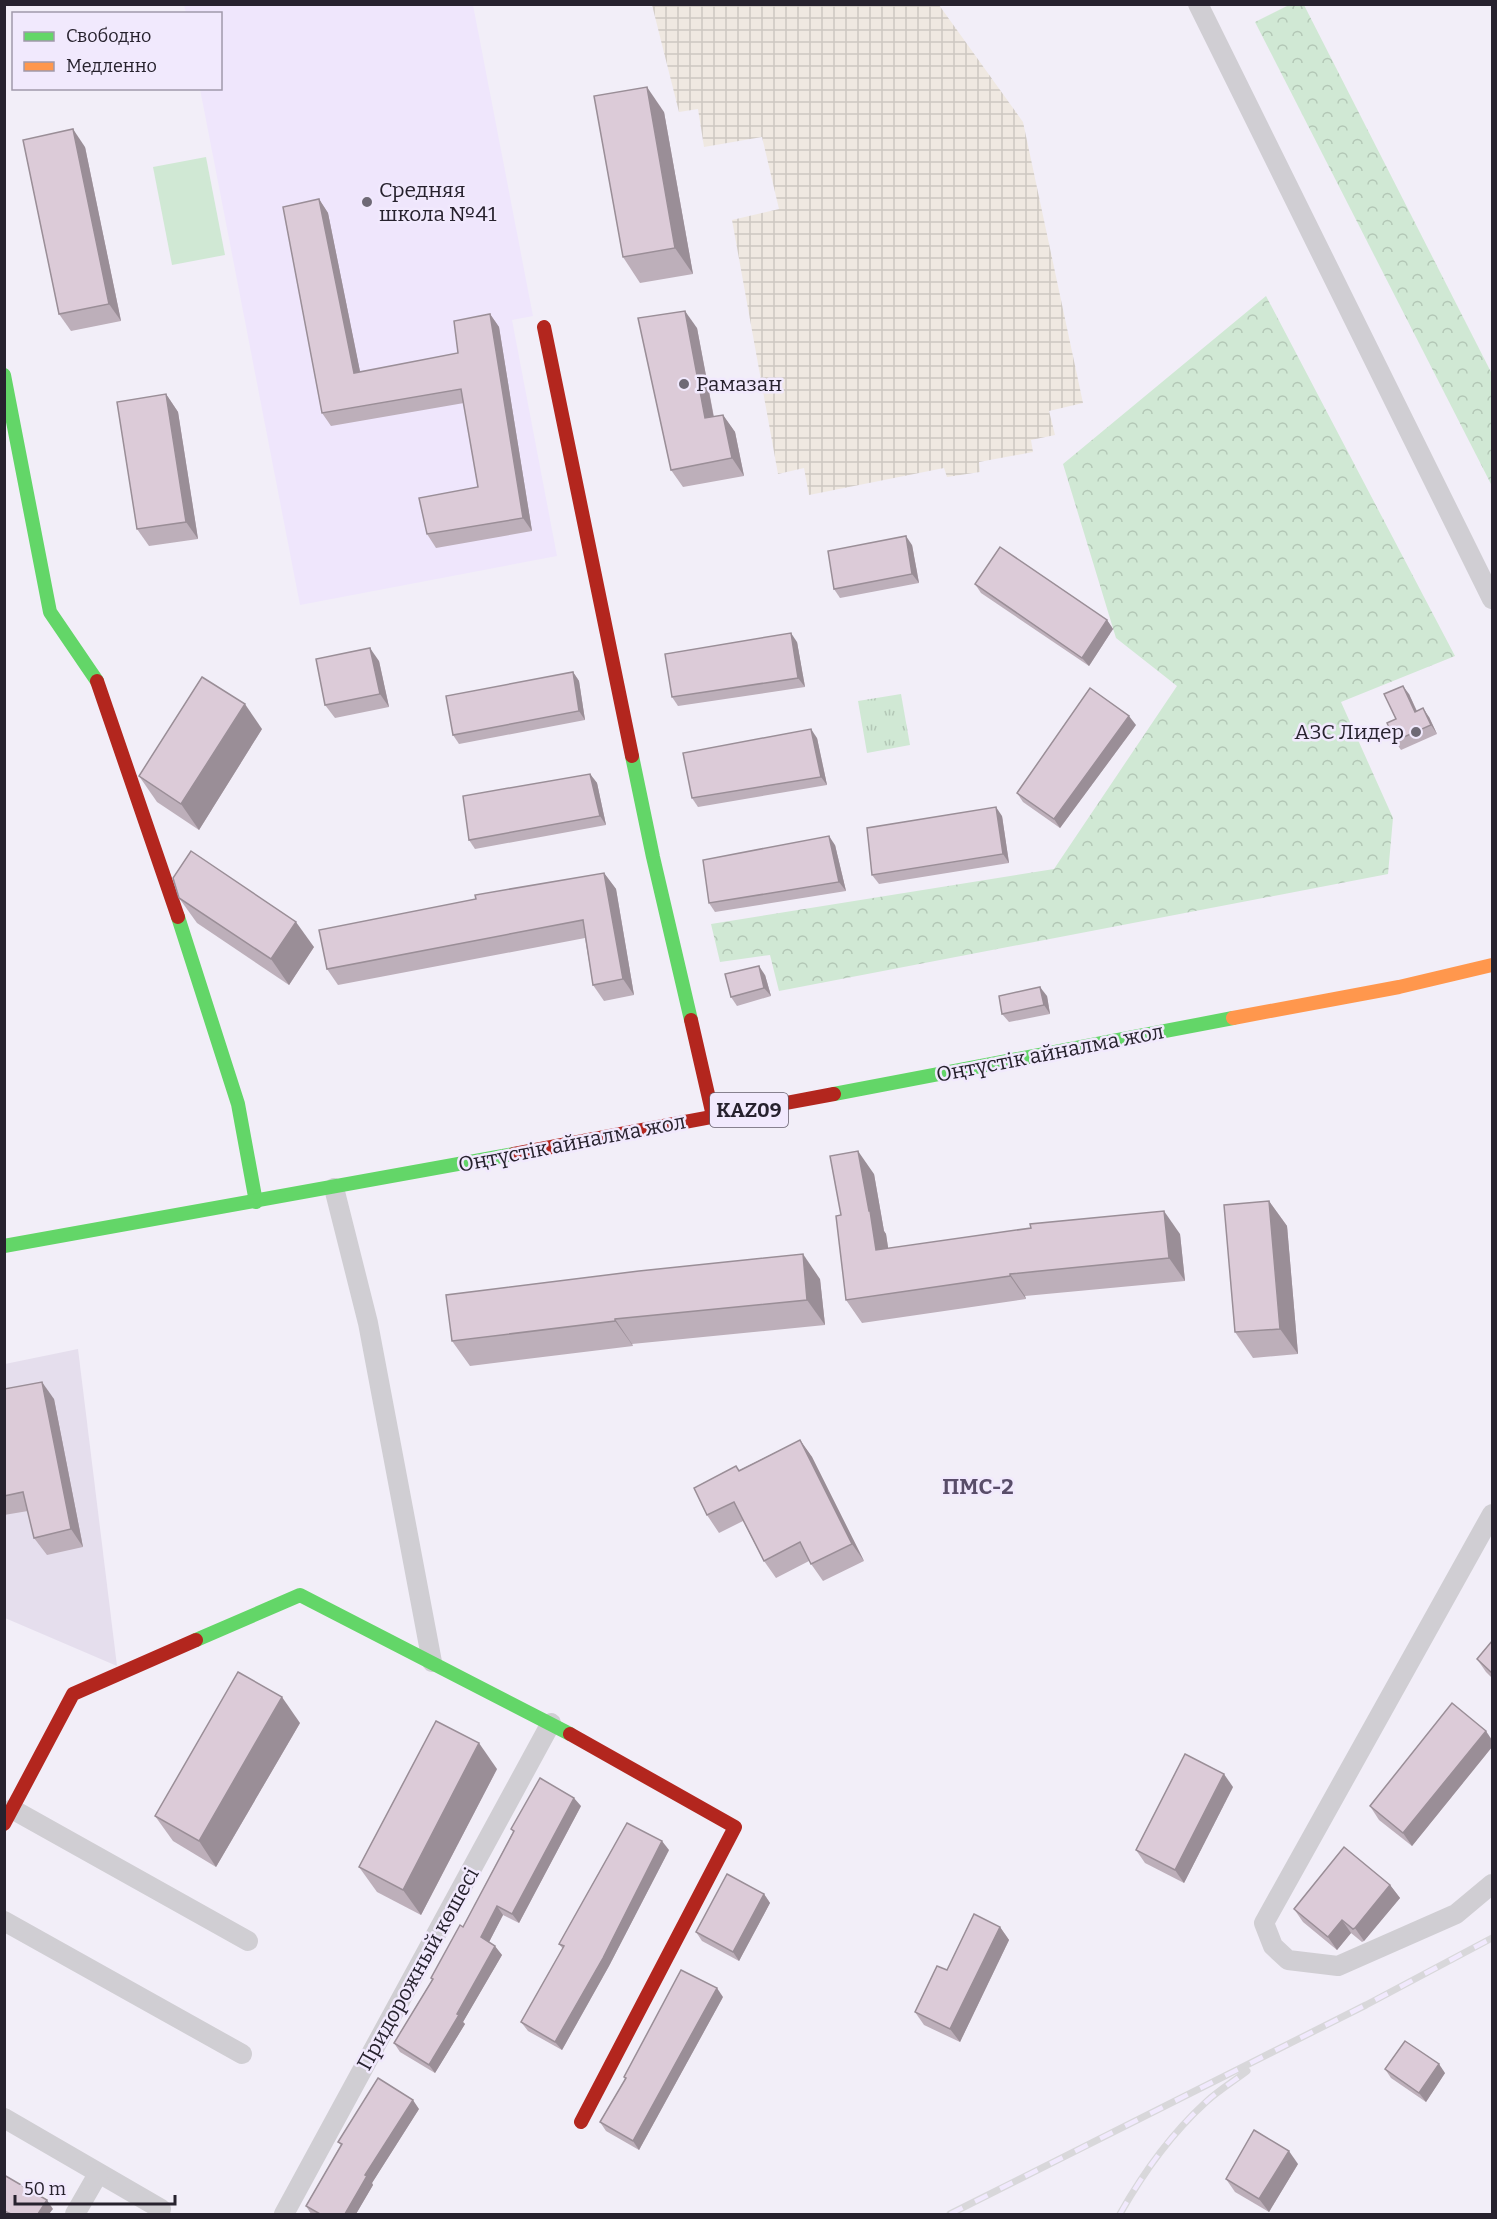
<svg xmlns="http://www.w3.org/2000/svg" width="1497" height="2219" font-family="Bitter,serif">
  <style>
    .commercial { fill: #e5deed }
    .industrial { fill: url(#industrial-grid) }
    .built { fill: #efe6fc }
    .forest { fill: url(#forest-crowns) }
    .park { fill: url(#park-tufts) }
    .pitch { fill: #d0e8d4 }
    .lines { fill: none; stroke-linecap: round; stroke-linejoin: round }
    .street { stroke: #d0ced3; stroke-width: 20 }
    .fast { stroke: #63d668; stroke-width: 14 }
    .slow { stroke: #ff974d; stroke-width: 14 }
    .jam { stroke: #b3261e; stroke-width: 14 }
    .rail-casing { stroke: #d8d7da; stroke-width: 7 }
    .rail { stroke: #f1e9fd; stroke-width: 4.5; stroke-dasharray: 14; stroke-linecap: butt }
    .wall { fill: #bdafba }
    .shaded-wall { fill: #9a8e97 }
    .building { fill: #dccbd8; stroke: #9a8e97; stroke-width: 1.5 }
    .poi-dot { fill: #6e6975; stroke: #f1e9fd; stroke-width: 2 }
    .labels { text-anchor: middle; stroke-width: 5; stroke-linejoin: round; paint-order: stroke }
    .shield { fill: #f1e9fd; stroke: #645e6c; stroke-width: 1.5 }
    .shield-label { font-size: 20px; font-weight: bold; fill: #27222e }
    .poi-label { font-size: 21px; fill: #27222e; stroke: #f1e9fd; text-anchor: start }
    .street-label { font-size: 21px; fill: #27222e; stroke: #f1e9fd }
    .neighbourhood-label { font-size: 22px; font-weight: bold; fill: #594d69; stroke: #f1e9fd }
  </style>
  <defs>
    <pattern id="industrial-grid" width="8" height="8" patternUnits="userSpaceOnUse" patternTransform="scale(1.5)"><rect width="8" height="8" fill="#efe8e1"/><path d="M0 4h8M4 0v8" fill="none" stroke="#cdc7c1"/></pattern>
    <pattern id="forest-crowns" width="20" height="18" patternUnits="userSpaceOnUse" patternTransform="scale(1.5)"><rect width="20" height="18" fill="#d0e8d4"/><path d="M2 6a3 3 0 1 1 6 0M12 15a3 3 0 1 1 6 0" fill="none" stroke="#b3c7b6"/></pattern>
    <pattern id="park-tufts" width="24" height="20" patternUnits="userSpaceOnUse" patternTransform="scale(1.5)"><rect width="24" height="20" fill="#d0e8d4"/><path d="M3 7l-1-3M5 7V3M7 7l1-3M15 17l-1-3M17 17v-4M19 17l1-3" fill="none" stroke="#b3c7b6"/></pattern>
  </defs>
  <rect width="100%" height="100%" fill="#f2eef8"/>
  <path class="commercial" d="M78,1349L117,1666L5,1618V1364Z"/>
  <path class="industrial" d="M652,5H939L1023,122L1083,403L1049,411L1055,435L1031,440L1033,452L979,462L980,472L947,477L944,468L809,495L804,468L778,474L732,220L779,209L762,137L704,147L698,109L679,112Z"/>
  <path class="built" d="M184,5H473L533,316L512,320L557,556L300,605L200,89L220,88V14L186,13Z"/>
  <g class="forest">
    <path d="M1289,5H1304L1492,374V486L1255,22Z"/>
    <path d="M1266,296L1455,656L1341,702L1393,818L1388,874L779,991L770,955L720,962L711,924L1054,869L1177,686L1116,638L1063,464Z"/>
  </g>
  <path class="park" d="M901,694L910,745L867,753L858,701Z"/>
  <path class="pitch" d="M206,157L225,255L172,265L153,167Z"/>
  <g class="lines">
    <g class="street">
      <path d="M1198,4L1492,599"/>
      <path d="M334,1188L368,1323L432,1662"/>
      <path d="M1492,1514L1264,1923L1273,1946L1288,1960L1338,1966L1456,1914L1492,1884"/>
      <path d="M12,1809L248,1941"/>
      <path d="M4,1921L242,2054"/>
      <path d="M4,2118L161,2209"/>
      <path d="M75,2214L98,2174"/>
      <path d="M284,2214L551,1723"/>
    </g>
    <g class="fast">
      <path d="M4,375L50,612L97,681"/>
      <path d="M632,756L653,857L691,1020"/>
      <path d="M178,917L238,1104L256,1202"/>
      <path d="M834,1094L1233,1018"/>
      <path d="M4,1246L514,1154"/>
      <path d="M196,1640L300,1595L570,1734"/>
    </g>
    <path class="slow" d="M1233,1018L1399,987L1492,965"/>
    <g class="jam">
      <path d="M544,327L632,756"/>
      <path d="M97,681L178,917"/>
      <path d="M691,1020L713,1116"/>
      <path d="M514,1154L834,1094"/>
      <path d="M570,1734L735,1827L581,2122"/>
      <path d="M4,1824L73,1694L196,1640"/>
    </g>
    <g class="rail-casing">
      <g id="rail">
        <path d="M950,2214L1366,2005L1492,1938"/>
        <path d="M1120,2214C1143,2173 1171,2134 1206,2102C1219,2090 1234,2081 1247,2071"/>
      </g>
    </g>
    <use href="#rail" class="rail"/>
  </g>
  <g class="wall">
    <path d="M664,112L693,274L640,283L623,257Z"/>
    <path d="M85,147L121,321L71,331L59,314Z"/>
    <path d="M319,199L328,213L360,372L458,353L490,314L499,327L532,531L436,548L427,534L478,487L464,403L331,426L322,413Z"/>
    <path d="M697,328L714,417L723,415L735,432L744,476L683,487L671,470Z"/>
    <path d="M166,394L178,412L198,539L149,546L137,529Z"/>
    <path d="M912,545L919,583L840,598L834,589Z"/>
    <path d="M975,584L1107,620L1113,629L1089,666L981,593Z"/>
    <path d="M797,642L805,687L678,706L672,697Z"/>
    <path d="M379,661L389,707L335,718L325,705Z"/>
    <path d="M573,672L579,681L585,720L459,744L453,735Z"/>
    <path d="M1409,694L1417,711L1429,717L1437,734L1401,750L1395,741Z"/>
    <path d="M1136,725L1060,828L1023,802L1017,793Z"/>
    <path d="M262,729L199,830L157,802L139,776Z"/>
    <path d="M817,738L827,785L698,807L692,798Z"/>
    <path d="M590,774L597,783L606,825L475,849L469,840Z"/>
    <path d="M1002,816L1009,863L879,884L872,875Z"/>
    <path d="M835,845L846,891L715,912L709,903Z"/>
    <path d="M604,873L616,889L634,995L604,1001L593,985L585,938L338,985L327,969Z"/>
    <path d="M179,898L314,947L289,985L197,923Z"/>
    <path d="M765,975L771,996L737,1006L731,997Z"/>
    <path d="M1047,996L1050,1014L1009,1022L1002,1014Z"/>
    <path d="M874,1174L884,1231L886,1234L888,1248L1180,1234L1185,1281L1025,1296L1026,1299L862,1323L846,1300L841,1215Z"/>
    <path d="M1269,1201L1287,1226L1298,1354L1253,1358L1235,1332Z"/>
    <path d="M820,1279L825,1325L632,1344L633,1346L470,1366L452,1341Z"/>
    <path d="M4,1389L54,1399L83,1547L47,1555L34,1538L28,1511L4,1515Z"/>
    <path d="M800,1440L812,1457L864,1561L823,1581L809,1561L776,1578L764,1561L743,1521L719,1533L707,1515L739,1470Z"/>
    <path d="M1492,1641V1678L1486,1672L1477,1659Z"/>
    <path d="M300,1723L216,1867L173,1841L155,1816Z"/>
    <path d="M1492,1740V1747L1412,1846L1379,1820L1370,1806Z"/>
    <path d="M497,1769L421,1915L377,1892L359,1867Z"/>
    <path d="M1233,1787L1184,1883L1145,1863L1136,1850Z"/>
    <path d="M581,1806L519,1923L503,1915L489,1942L502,1955L463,2022L465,2024L435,2073L400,2052L394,2043L432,1980L431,1978L463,1927L513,1832L511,1829Z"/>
    <path d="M669,1850L609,1966L562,2050L528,2031L521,2022L563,1949L559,1944Z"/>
    <path d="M1390,1885L1400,1898L1364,1941L1362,1942L1351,1933L1337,1950L1303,1922L1294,1909Z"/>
    <path d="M764,1894L770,1903L739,1961L702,1941L696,1932Z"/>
    <path d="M1000,1927L1009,1940L960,2042L924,2025L915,2012L947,1970Z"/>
    <path d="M723,1997L639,2150L606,2131L600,2122L625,2079L624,2077Z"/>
    <path d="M1385,2069L1445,2073L1426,2102L1391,2078Z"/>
    <path d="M419,2109L372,2183L373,2185L356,2214H311L306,2206L341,2145L338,2142Z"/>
    <path d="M1298,2164L1269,2212L1235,2192L1226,2179Z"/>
  </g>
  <g class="shaded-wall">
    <path d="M647,87L664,112L693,274L675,248Z"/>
    <path d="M73,129L85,147L121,321L109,304Z"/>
    <path d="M319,199L328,213L363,386L354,373Z"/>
    <path d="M685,311L697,328L717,435L705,418Z"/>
    <path d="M490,314L499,327L532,531L523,518Z"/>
    <path d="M166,394L178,412L198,539L186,522Z"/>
    <path d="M723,415L735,432L744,476L732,458Z"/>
    <path d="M906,536L912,545L919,583L912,574Z"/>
    <path d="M1107,620L1113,629L1089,666L1082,658Z"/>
    <path d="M791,633L797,642L805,687L798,678Z"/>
    <path d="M370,648L379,661L389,707L380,694Z"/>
    <path d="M573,672L579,681L585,720L579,711Z"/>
    <path d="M1403,686L1409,694L1421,721L1415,712Z"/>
    <path d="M245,704L262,729L199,830L181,804Z"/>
    <path d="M1423,708L1429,717L1437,734L1431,725Z"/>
    <path d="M1129,716L1136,725L1060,828L1054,819Z"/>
    <path d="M811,729L817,738L827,785L821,777Z"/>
    <path d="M590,774L597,783L606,825L600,816Z"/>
    <path d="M996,807L1002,816L1009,863L1003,854Z"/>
    <path d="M829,836L835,845L846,891L839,882Z"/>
    <path d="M604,873L616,889L634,995L623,979Z"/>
    <path d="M296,922L314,947L289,985L271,959Z"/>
    <path d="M759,966L765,975L771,996L764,988Z"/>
    <path d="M1040,987L1047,996L1050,1014L1044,1005Z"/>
    <path d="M858,1151L874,1174L884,1231L886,1234L892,1273L876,1250Z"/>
    <path d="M1269,1201L1287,1226L1298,1354L1280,1329Z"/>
    <path d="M1164,1211L1180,1234L1185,1281L1169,1258Z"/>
    <path d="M803,1254L820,1279L825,1325L807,1300Z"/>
    <path d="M1010,1274L1025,1296L1026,1299L1010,1276Z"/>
    <path d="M615,1319L632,1344L633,1346L615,1321Z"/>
    <path d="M42,1382L54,1399L83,1547L71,1529Z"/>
    <path d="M800,1440L812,1457L864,1561L852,1544Z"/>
    <path d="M282,1697L300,1723L216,1867L199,1841Z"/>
    <path d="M1486,1731L1492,1740V1747L1412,1846L1403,1833Z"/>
    <path d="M479,1743L497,1769L421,1915L403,1890Z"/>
    <path d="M1224,1774L1233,1787L1184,1883L1175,1870Z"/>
    <path d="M574,1798L581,1806L519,1923L512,1914Z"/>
    <path d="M662,1841L669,1850L609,1966L562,2050L555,2042Z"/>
    <path d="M1390,1885L1400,1898L1364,1941L1355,1928Z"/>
    <path d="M764,1894L770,1903L739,1961L733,1952Z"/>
    <path d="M497,1906L503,1915L487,1946L481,1937Z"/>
    <path d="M1342,1920L1351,1933L1337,1950L1328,1937Z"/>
    <path d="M1000,1927L1009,1940L960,2042L950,2029Z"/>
    <path d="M495,1946L502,1955L463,2022L465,2024L435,2073L429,2065Z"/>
    <path d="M717,1988L723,1997L639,2150L633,2141Z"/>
    <path d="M1439,2064L1445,2073L1426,2102L1419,2093Z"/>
    <path d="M413,2100L419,2109L372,2183L373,2185L356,2214H345L365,2175Z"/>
    <path d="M1289,2151L1298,2164L1269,2212L1259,2199Z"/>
    <path d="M47,2200L53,2209L49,2214H38Z"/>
  </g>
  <g class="building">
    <path d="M647,87L675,248L623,257L594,96Z"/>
    <path d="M73,129L109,304L59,314L23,140Z"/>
    <path d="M319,199L354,373L458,353L454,321L490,314L523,518L427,534L419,498L478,487L461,389L322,413L283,207Z"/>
    <path d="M685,311L705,418L723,415L732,458L671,470L638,318Z"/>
    <path d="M166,394L186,522L137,529L117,402Z"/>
    <path d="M906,536L912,574L834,589L828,551Z"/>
    <path d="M1000,547L1107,620L1082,658L975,584Z"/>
    <path d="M791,633L798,678L672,697L665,654Z"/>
    <path d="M370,648L380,694L325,705L316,659Z"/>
    <path d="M573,672L579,711L453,735L446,696Z"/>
    <path d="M202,677L245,704L181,804L139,776Z"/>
    <path d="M1403,686L1415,712L1423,708L1431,725L1395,741L1387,723L1396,719L1384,694Z"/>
    <path d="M1090,688L1129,716L1054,819L1017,793Z"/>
    <path d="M811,729L821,777L692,798L683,753Z"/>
    <path d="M590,774L600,816L469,840L463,796Z"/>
    <path d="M996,807L1003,854L872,875L867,828Z"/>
    <path d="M829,836L839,882L709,903L703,860Z"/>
    <path d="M191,851L296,922L271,959L179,898L173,878Z"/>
    <path d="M604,873L623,979L593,985L583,920L327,969L319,930L476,899L475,895Z"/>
    <path d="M759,966L764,988L731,997L725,974Z"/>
    <path d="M1040,987L1044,1005L1002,1014L999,996Z"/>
    <path d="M858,1151L869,1211H870L876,1250L1031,1228L1030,1224L1164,1211L1169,1258L1010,1274V1276L846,1300L836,1216L841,1215L830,1156Z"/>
    <path d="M1269,1201L1280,1329L1235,1332L1224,1205Z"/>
    <path d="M803,1254L807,1300L615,1319V1321L452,1341L446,1295L639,1271Z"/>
    <path d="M42,1382L71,1529L34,1538L23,1492L4,1496V1389Z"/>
    <path d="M800,1440L852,1544L811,1564L800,1542L764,1561L734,1502L707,1515L694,1488L736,1466L739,1471Z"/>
    <path d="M1492,1641V1673L1477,1659Z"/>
    <path d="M238,1672L282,1697L199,1841L155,1816Z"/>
    <path d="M1452,1703L1486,1731L1403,1833L1370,1806Z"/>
    <path d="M436,1721L479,1743L403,1890L359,1867Z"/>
    <path d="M1185,1754L1224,1774L1175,1870L1136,1850Z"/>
    <path d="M540,1778L574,1798L512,1914L497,1906L481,1937L495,1946L457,2014L459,2015L429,2065L394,2043L433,1979L431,1978L460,1925L463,1927L514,1831L511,1829Z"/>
    <path d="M627,1823L662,1841L603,1958L555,2042L521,2022L564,1946L559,1944Z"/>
    <path d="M1344,1847L1390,1885L1355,1928L1353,1929L1342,1920L1328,1937L1294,1909Z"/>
    <path d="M727,1874L764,1894L733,1952L696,1932Z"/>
    <path d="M974,1914L1000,1927L950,2029L915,2012L937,1966L947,1970Z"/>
    <path d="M681,1970L717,1988L633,2141L600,2122L626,2078L624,2077Z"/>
    <path d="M1405,2041L1439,2064L1419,2093L1385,2069Z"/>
    <path d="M378,2078L413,2100L365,2175L367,2176L345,2214H320L306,2206L342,2144L338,2142Z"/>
    <path d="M1254,2130L1289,2151L1259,2199L1226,2179Z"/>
    <path d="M4,2175L47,2200L38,2214H11L4,2211Z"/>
  </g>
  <g class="poi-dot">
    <circle cx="367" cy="202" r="6"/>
    <circle cx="684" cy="384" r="6"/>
    <circle cx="1416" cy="732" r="6"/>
  </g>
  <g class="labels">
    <rect class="shield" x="710" y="1093" width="78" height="34" rx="4.5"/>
    <g class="shield-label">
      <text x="749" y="1117">KAZ09</text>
    </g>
    <g class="poi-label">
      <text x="379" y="197">Средняя<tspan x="379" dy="24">школа №41</tspan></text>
      <text x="696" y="391">Рамазан</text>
      <text x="1404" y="739" text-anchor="end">АЗС Лидер</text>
    </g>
    <g class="street-label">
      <text transform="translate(1050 1053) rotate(-11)" y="7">Оңтүстік айналма жол</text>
      <text transform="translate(572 1143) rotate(-11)" y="7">Оңтүстік айналма жол</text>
      <text transform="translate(418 1969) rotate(-61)" y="7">Придорожный көшесі</text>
    </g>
    <g class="neighbourhood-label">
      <text x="978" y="1494">ПМС-2</text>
    </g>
  </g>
  <rect width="1497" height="2219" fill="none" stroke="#27222e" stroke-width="12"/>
  <rect x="12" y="12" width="210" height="78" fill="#f1e9fd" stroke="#a099aa" stroke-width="1.5"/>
  <rect x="24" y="32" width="30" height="9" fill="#63d668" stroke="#a099aa" stroke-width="1.5"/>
  <text x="66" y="42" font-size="18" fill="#27222e">Свободно</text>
  <rect x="24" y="62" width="30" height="9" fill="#ff974d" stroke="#a099aa" stroke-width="1.5"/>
  <text x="66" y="72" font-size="18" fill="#27222e">Медленно</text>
  <path d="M15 2195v9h160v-9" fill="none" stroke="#27222e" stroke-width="3"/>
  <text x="24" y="2195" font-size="18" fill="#27222e" stroke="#f1e9fd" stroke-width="4.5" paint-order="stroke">50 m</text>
</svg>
